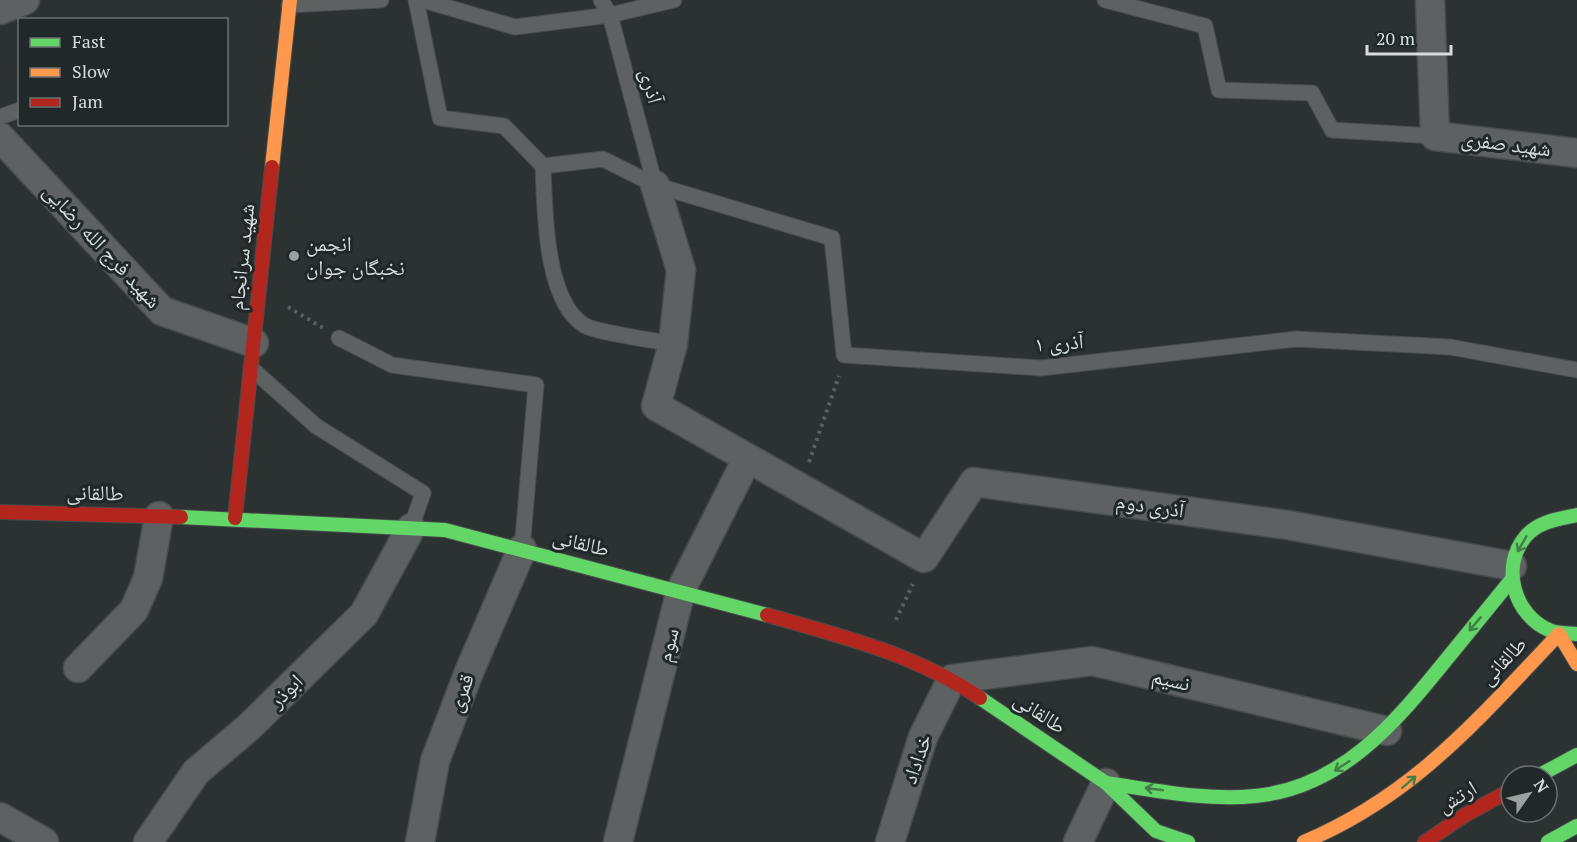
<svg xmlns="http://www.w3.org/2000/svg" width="1577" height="842" font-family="'PT Serif','Noto Naskh Arabic',serif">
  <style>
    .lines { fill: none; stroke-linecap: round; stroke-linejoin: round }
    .lane-casing { stroke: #474c4c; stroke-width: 17 }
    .street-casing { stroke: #474c4c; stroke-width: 31 }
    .fast-casing { stroke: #474c4c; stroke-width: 16 }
    .slow-casing { stroke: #474c4c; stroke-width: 16 }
    .jam-casing { stroke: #474c4c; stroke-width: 16 }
    .path { stroke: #5c5f60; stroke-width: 4; stroke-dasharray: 3 4.5; stroke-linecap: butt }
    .lane { stroke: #5e6161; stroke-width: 15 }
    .street { stroke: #5e6161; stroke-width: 28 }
    .fast { stroke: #63d668; stroke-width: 14 }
    .slow { stroke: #ff974d; stroke-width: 14 }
    .jam { stroke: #b3261e; stroke-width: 14 }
    .oneway { stroke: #427f48 }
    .poi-dot { fill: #9ba0a1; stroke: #202829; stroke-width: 2 }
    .labels { text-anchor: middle; stroke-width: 6; stroke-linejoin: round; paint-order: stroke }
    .street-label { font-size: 21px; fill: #d7dcdd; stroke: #202829 }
    .poi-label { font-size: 21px; fill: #d7dcdd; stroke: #202829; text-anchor: start }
  </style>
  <rect width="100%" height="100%" fill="#2c3131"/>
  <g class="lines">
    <g class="lane-casing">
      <g id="lane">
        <path d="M416,0L440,118L504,126L543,166L603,159L655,185L832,238L844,355L1041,368L1296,339L1450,347L1577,370"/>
        <path d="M423,0L515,27L610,15L674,0"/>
        <path d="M601,0L610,15L655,185"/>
        <path d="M1105,0L1205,26L1219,90L1312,93L1332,130L1435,136"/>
        <path d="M289,5L381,0"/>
        <path d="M0,117L20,110"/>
        <path d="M543,166C545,207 544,300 584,325C594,332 657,341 673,344"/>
        <path d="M339,338L392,365L536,385L522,549"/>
        <path d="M251,368L316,426L423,493L411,528"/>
      </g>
    </g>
    <g class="street-casing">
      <g id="street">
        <path d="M1430,0L1435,136L1577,153"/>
        <path d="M0,10L25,0"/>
        <path d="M0,137L162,311L254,343"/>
        <path d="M655,185L681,270L673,344L656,406L924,558L974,482L1288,525L1512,566"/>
        <path d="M78,668L134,610L148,578L159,516"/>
        <path d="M0,817L44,842"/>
        <path d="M148,842L196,772L249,727L364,614L411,528"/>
        <path d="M420,842L435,761L469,672L522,549"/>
        <path d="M618,842L681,590L747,459"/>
        <path d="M890,842L923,737L952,679L1092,661L1387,731"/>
        <path d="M1078,842L1106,783"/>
      </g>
    </g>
    <g class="fast-casing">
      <g id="fast">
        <path d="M1577,515C1559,519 1539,521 1526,536C1500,566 1514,615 1549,630C1557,634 1568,633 1577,634"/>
        <path d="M181,517L445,530L767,615"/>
        <path d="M980,698L1106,783L1156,831L1188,842"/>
        <path d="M1538,776L1577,755"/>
        <path d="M1106,783C1155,790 1206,801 1255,796C1341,788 1395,723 1446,660C1468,633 1490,606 1512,579"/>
        <path d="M1548,842L1577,826"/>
      </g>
    </g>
    <g class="slow-casing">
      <g id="slow">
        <path d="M272,167L290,0"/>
        <path d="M1304,842C1415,795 1478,719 1559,634L1577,664"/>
      </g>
    </g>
    <g class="jam-casing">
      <g id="jam">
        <path d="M0,512L181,517"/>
        <path d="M235,518L272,167"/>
        <path d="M767,615C841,636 915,654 980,698"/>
        <path d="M1425,842L1465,815L1511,790"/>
      </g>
    </g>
    <g class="path">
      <path d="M288,307L323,328"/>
      <path d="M809,462L839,376"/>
      <path d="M896,620L913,584"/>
    </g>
    <use href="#lane" class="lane"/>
    <use href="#street" class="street"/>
    <use href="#fast" class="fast"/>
    <use href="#slow" class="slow"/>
    <use href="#jam" class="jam"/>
  </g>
  <defs><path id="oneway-shaft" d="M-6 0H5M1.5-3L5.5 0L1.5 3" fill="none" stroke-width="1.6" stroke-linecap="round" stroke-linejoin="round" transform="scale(1.5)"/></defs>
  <g class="oneway">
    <use href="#oneway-shaft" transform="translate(1522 544) rotate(120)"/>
    <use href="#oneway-shaft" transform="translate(1475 624) rotate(130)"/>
    <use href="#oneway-shaft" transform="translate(1342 766) rotate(147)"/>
    <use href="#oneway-shaft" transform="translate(1409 782) rotate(-41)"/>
    <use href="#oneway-shaft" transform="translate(1154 789) rotate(-172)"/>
  </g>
  <circle class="poi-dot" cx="294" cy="256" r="6"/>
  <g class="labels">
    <g class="street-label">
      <text transform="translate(651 86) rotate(75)" y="7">آذری</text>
      <text transform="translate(1506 144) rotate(7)" y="7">شهید صفری</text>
      <text transform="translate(102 246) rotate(47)" y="7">شهید فرج الله رضایی</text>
      <text transform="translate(242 257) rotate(-84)" y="7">شهید سرانجام</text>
      <text transform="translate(1059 343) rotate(-4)" y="7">آذری ۱</text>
      <text transform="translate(95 493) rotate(1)" y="7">طالقانی</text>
      <text transform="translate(1150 506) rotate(8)" y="7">آذری دوم</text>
      <text transform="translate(581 543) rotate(14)" y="7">طالقانی</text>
      <text transform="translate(668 645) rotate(-76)" y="7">سوم</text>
      <text transform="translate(1503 661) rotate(-46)" y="7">طالقانی</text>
      <text transform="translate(1171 680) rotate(13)" y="7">نسیم</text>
      <text transform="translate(286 691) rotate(-45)" y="7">ابوذر</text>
      <text transform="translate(461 693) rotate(-69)" y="7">قمری</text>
      <text transform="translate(1040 713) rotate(34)" y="7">طالقانی</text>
      <text transform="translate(917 759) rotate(-71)" y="7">خداداد</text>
      <text transform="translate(1457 797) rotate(-31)" y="7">ارتش</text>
    </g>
    <g class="poi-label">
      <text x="306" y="251">انجمن<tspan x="306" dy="24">نخبگان جوان</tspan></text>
    </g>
  </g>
  <rect x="18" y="18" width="210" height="108" fill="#202829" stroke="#697071" stroke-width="1.5"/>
  <rect x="30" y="38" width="30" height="9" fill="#63d668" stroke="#697071" stroke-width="1.5"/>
  <text x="72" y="48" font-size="18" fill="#d7dcdd">Fast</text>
  <rect x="30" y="68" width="30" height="9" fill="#ff974d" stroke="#697071" stroke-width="1.5"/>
  <text x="72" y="78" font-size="18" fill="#d7dcdd">Slow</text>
  <rect x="30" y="98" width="30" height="9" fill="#b3261e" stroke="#697071" stroke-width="1.5"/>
  <text x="72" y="108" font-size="18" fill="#d7dcdd">Jam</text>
  <g transform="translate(1529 794) rotate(56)"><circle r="28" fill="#202829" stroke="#697071" stroke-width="1.5"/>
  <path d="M0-4.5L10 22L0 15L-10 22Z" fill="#9ba0a1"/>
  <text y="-9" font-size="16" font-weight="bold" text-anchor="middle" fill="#d7dcdd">N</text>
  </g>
  <path d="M1367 45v9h84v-9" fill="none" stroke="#d7dcdd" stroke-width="3"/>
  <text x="1376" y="45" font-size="18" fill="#d7dcdd" stroke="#202829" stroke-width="4.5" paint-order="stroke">20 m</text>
</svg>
